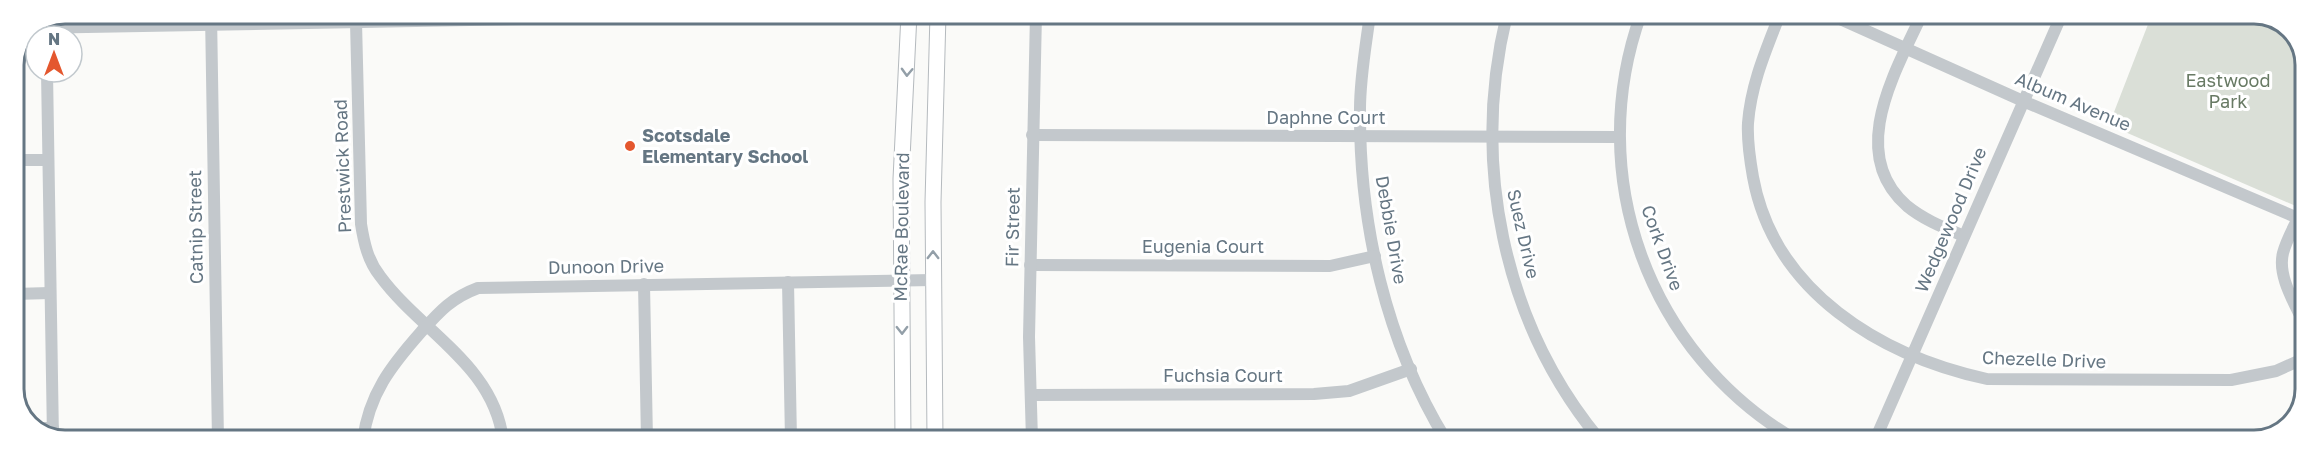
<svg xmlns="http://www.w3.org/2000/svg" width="2319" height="454" font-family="'Golos Text',sans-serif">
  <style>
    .green { fill: #dadfd7 }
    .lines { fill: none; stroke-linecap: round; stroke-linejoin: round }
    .stream { stroke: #bbc7cb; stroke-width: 3 }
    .major-casing { stroke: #b5babe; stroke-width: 17 }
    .minor { stroke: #c3c8cc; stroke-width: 12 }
    .major { stroke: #fff; stroke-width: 15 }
    .oneway { stroke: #939fa8 }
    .poi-dot { fill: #e4572e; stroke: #fff; stroke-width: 2 }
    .labels { text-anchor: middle; stroke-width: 6; stroke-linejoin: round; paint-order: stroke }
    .park-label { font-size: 18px; fill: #687a64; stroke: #fff }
    .street-label { font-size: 18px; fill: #657683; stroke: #fff }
    .poi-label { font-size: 18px; font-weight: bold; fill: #657683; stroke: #fff; text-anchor: start }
    .rim { fill: none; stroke: #657683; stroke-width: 3 }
  </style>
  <rect width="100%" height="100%" fill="#fafaf8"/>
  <path class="green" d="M2152,14H2264L2291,29L2305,58V210L2109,125Z"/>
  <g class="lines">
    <path class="stream" d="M2087,14L2181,18L2204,14"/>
    <g class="major-casing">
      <g id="major">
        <path d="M903,440L901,179L909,14"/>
        <path d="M935,440L933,202L938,14"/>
      </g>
    </g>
    <g class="minor">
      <path d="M211,14L218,440"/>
      <path d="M1370,14C1366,45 1360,77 1360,109C1359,224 1386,342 1446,440"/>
      <path d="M1507,14C1471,161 1502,322 1600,440"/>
      <path d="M1641,14C1583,175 1648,354 1796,440"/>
      <path d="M1780,14C1766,50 1751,84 1748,123C1747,141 1750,160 1753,177C1774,292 1881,356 1987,379L2231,380L2276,371L2305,358"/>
      <path d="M1829,14L2023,101L2305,221"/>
      <path d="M1922,14C1896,71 1846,153 1907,206C1924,220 1945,228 1964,236"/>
      <path d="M356,22L361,224C364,243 368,261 380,276C421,332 494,365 503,440"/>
      <path d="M30,28L805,14"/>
      <path d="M47,72L53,438"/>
      <path d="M1032,135L1619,137"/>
      <path d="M14,160H47"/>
      <path d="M2298,218C2293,229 2286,241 2283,253C2277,277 2296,305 2305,326"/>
      <path d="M1030,265L1330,266L1375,256"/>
      <path d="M788,282L791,440"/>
      <path d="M644,284L647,440"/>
      <path d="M14,294L50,293"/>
      <path d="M1031,395L1314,394L1349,391L1411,369"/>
      <path d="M34,428H53"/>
      <path d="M363,440C369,394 391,366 421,332C439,312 451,298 478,288L933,280"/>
      <path d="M1032,440L1029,337L1036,14"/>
      <path d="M1875,440L2062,14"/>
    </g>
    <use href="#major" class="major"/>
  </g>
  <defs><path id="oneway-chevron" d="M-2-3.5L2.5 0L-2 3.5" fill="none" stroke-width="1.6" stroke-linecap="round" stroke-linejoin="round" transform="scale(1.5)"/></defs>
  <g class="oneway">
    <use href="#oneway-chevron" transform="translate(907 72) rotate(92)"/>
    <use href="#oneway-chevron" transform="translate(933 255) rotate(-90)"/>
    <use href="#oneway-chevron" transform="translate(902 330) rotate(89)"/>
  </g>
  <circle class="poi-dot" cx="630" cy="146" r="6"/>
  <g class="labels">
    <g class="park-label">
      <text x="2228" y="87">Eastwood<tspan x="2228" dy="21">Park</tspan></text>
    </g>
    <g class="street-label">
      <text transform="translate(2073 102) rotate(23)" y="6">Album Avenue</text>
      <text x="1326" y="124">Daphne Court</text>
      <text transform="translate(343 166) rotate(-92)" y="6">Prestwick Road</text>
      <text transform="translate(1951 220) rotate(-67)" y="6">Wedgewood Drive</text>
      <text transform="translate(196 227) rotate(-91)" y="6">Catnip Street</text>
      <text transform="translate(902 227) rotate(-89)" y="6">McRae Boulevard</text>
      <text transform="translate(1013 227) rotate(-89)" y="6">Fir Street</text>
      <text transform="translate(1391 230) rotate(80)" y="6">Debbie Drive</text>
      <text transform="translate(1523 234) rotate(77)" y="6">Suez Drive</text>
      <text x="1203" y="253">Eugenia Court</text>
      <text transform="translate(1662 248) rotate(70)" y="6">Cork Drive</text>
      <text transform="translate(606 267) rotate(-1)" y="6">Dunoon Drive</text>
      <text transform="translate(2044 360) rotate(2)" y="6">Chezelle Drive</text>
      <text x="1223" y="382">Fuchsia Court</text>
    </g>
    <g class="poi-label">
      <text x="642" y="142">Scotsdale<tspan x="642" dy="21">Elementary School</tspan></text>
    </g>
  </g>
  <path d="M0 0H2319V454H0ZM65 24H2254A41 41 0 0 1 2295 65V389A41 41 0 0 1 2254 430H65A41 41 0 0 1 24 389V65A41 41 0 0 1 65 24Z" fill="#fff" fill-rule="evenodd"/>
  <path class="rim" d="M65 24H2254A41 41 0 0 1 2295 65V389A41 41 0 0 1 2254 430H65A41 41 0 0 1 24 389V65A41 41 0 0 1 65 24Z"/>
  <g transform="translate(54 54)"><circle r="28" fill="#ffffff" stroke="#c1c8cd" stroke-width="1.5"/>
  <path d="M0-4.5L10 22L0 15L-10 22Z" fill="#e4572e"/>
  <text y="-9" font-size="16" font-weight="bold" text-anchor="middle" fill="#657683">N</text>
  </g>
</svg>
